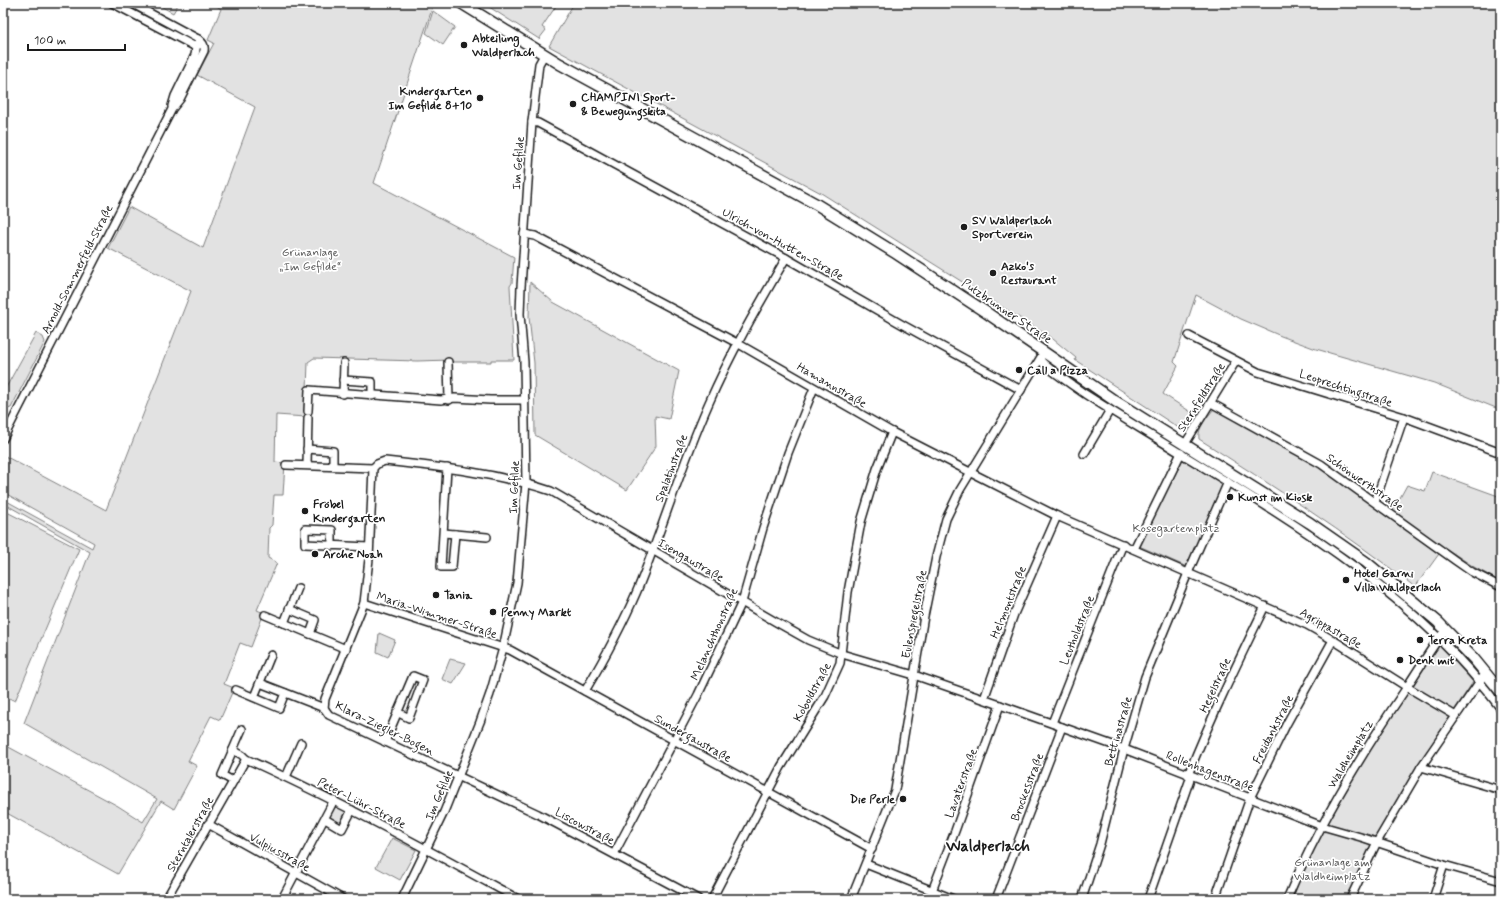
<svg xmlns="http://www.w3.org/2000/svg" width="1504" height="902" font-family="Mynerve,sans-serif">
  <style>
    .green { fill: #e2e2e2; stroke: #7f7f7f }
    .lines { fill: none; stroke-linecap: round; stroke-linejoin: round }
    .street-casing { stroke: #1c1c1c; stroke-width: 10 }
    .secondary-casing { stroke: #1c1c1c; stroke-width: 13 }
    .street { stroke: #fff; stroke-width: 7 }
    .secondary { stroke: #fff; stroke-width: 10 }
    .poi-dot { fill: #1c1c1c; stroke: #fff; stroke-width: 1.5 }
    .labels { text-anchor: middle; stroke-width: 3.5; stroke-linejoin: round; paint-order: stroke }
    .poi-label { font-size: 12px; font-weight: bold; fill: #1c1c1c; stroke: #fff; text-anchor: start }
    .street-label { font-size: 12px; fill: #1c1c1c; stroke: #fff }
    .park-label { font-size: 12px; fill: #575757; stroke: #fff }
    .district-label { font-size: 16px; font-weight: bold; fill: #1c1c1c; stroke: #fff }
  </style>
  <rect width="100%" height="100%" fill="#fff"/>
  <filter id="ink" filterUnits="userSpaceOnUse"><feTurbulence type="fractalNoise" baseFrequency=".025" numOctaves="2"/><feDisplacementMap in="SourceGraphic" scale="8" xChannelSelector="R" yChannelSelector="G"/><feConvolveMatrix kernelMatrix="1 2 1 2 8 2 1 2 1" color-interpolation-filters="sRGB"/></filter>
  <g filter="url(#ink)">
    <g class="green">
      <path d="M155,3H179L173,13Z"/>
      <path d="M215,3H434L374,183L514,257L512,283L510,286L514,360H491V362H450V360L417,361L314,358L308,362L306,417L276,415L275,462L285,463L283,495H274L272,525L269,528L268,558L277,563L257,610L264,613L251,647L240,643L224,684L234,688L220,720L211,716L188,761L197,766L174,809L161,801L118,874L3,811V744L118,806L143,822L157,799L24,723L90,552L3,503V499L92,548L94,543L3,492V455L106,510L191,291L108,248L129,207L203,248L255,107L197,75L214,43L208,40L221,9L214,4Z"/>
      <path d="M483,3H558L542,27L546,30L539,39Z"/>
      <path d="M574,3H1501V410L1434,383L1316,349L1281,336L1241,319L1196,295L1174,362L1178,366L1163,394L1197,416L1189,429L1182,430L1075,360L1076,358L1053,339L821,193L549,46Z"/>
      <path d="M433,11L455,27L443,45L426,33Z"/>
      <path d="M530,282L553,302L679,371L669,419L655,416L656,446L627,490L535,435L534,363L529,317Z"/>
      <path d="M36,333L43,337L45,342L11,408L7,409L3,407V393Z"/>
      <path d="M1214,409L1319,466L1390,516L1407,485L1425,491L1432,472L1501,497V582L1474,567L1444,547L1415,587C1346,533 1273,486 1199,439C1197,428 1207,417 1214,409Z"/>
      <path d="M1182,459L1223,483L1187,567L1139,546Z"/>
      <path d="M3,510L79,549L15,701L3,695Z"/>
      <path d="M379,633L395,640L388,657L377,652Z"/>
      <path d="M1440,645L1473,682L1421,760L1377,835L1346,899H1292L1299,881L1323,831L1348,785L1374,741Z"/>
      <path d="M450,659L466,663L453,684L442,679Z"/>
      <path d="M337,806L342,808L346,811L340,823L334,821L330,817L332,811Z"/>
      <path d="M392,838L416,850L400,880L376,867Z"/>
    </g>
    <g class="lines">
      <g class="street-casing">
        <g id="street">
          <path d="M112,3L194,46L199,45L198,39"/>
          <path d="M172,106L175,96L195,55L196,49L194,46"/>
          <path d="M532,122L538,123L786,258L903,325L1021,390"/>
          <path d="M524,234L535,236L737,343L892,432L970,472L1057,516L1307,625L1333,640L1407,687L1456,716"/>
          <path d="M1189,336L1258,372L1404,417L1501,453"/>
          <path d="M1040,360C1053,373 1070,383 1085,394C1116,414 1148,433 1180,453C1298,525 1417,596 1501,709"/>
          <path d="M448,362L449,400"/>
          <path d="M343,380L372,382V396"/>
          <path d="M343,394L344,363"/>
          <path d="M1211,403L1321,464L1456,561L1472,572L1501,587"/>
          <path d="M308,411L309,390L441,400L455,398L490,400H525"/>
          <path d="M3,439L172,109L180,99L204,51C205,45 203,43 198,39L131,3"/>
          <path d="M1185,444L1236,361"/>
          <path d="M307,449L333,451V466"/>
          <path d="M1084,454L1110,410"/>
          <path d="M286,465L373,468"/>
          <path d="M307,465L308,418"/>
          <path d="M447,468L441,567H452L455,534"/>
          <path d="M1375,502L1404,417"/>
          <path d="M444,533L487,537"/>
          <path d="M332,546V530L305,529V544L369,547"/>
          <path d="M1134,549L1181,453"/>
          <path d="M364,603L510,650L872,849"/>
          <path d="M289,609L315,620L310,634"/>
          <path d="M265,615L346,649"/>
          <path d="M284,623L298,588"/>
          <path d="M260,683L324,708L329,715L538,814L698,899"/>
          <path d="M236,690L279,708L285,693"/>
          <path d="M585,691C604,659 622,626 637,591C662,530 681,466 708,405C730,354 758,306 786,258"/>
          <path d="M254,697L271,655"/>
          <path d="M984,699L1014,614L1057,516"/>
          <path d="M324,708L325,699L364,603L369,559L373,468L377,464L385,461C441,467 497,473 551,491L776,622L808,640L842,654L914,675L1000,705L1124,749L1322,826L1364,838L1444,865L1501,881"/>
          <path d="M1052,723L1123,544"/>
          <path d="M385,742L413,676L423,680L409,718L397,712"/>
          <path d="M233,750L242,755L246,759C339,801 428,850 518,899"/>
          <path d="M1421,767L1501,790"/>
          <path d="M1188,775C1211,717 1238,662 1265,606"/>
          <path d="M286,777L301,743"/>
          <path d="M233,781L222,775L242,729"/>
          <path d="M325,819L342,829L352,810"/>
          <path d="M208,824L343,899"/>
          <path d="M614,854L698,695L742,602L763,528L788,453L814,388"/>
          <path d="M866,864L953,899"/>
          <path d="M932,891L955,831L1000,705"/>
          <path d="M166,899L246,759"/>
          <path d="M282,899L334,800"/>
          <path d="M402,899L444,812L480,722L490,694L503,648L517,583L526,483L524,362L520,314L521,287L532,122L539,64L544,55"/>
          <path d="M712,899L781,767L825,696L840,663L848,592L861,522L877,469L892,432"/>
          <path d="M851,899L895,790L924,616L936,557L946,519L960,490L1044,352"/>
          <path d="M996,899L1062,727"/>
          <path d="M1082,899L1100,844L1124,749L1145,677L1188,573L1228,482"/>
          <path d="M1148,899L1191,776"/>
          <path d="M1215,899L1250,798L1287,723L1333,640"/>
          <path d="M1287,899C1318,825 1360,756 1405,690C1417,671 1429,652 1442,634"/>
          <path d="M1350,899L1377,842L1421,767L1482,678"/>
          <path d="M1433,899L1444,865"/>
        </g>
      </g>
      <g class="secondary-casing">
        <path id="secondary" d="M461,3L560,64L816,204L897,254L987,313L1115,401L1310,523L1366,562L1438,622L1474,659L1501,692"/>
      </g>
      <use href="#street" class="street"/>
      <use href="#secondary" class="secondary"/>
    </g>
  </g>
  <g class="poi-dot">
    <circle cx="464" cy="45" r="4"/>
    <circle cx="480" cy="98" r="4"/>
    <circle cx="573" cy="104" r="4"/>
    <circle cx="964" cy="227" r="4"/>
    <circle cx="993" cy="273" r="4"/>
    <circle cx="1019" cy="370" r="4"/>
    <circle cx="1230" cy="497" r="4"/>
    <circle cx="305" cy="511" r="4"/>
    <circle cx="315" cy="554" r="4"/>
    <circle cx="1346" cy="580" r="4"/>
    <circle cx="436" cy="595" r="4"/>
    <circle cx="493" cy="612" r="4"/>
    <circle cx="1420" cy="640" r="4"/>
    <circle cx="1400" cy="660" r="4"/>
    <circle cx="903" cy="799" r="4"/>
  </g>
  <g class="labels">
    <g class="poi-label">
      <text x="472" y="42">Abteilung<tspan x="472" dy="14">Waldperlach</tspan></text>
      <text x="472" y="95" text-anchor="end">Kindergarten<tspan x="472" dy="14">Im Gefilde 8+10</tspan></text>
      <text x="581" y="101">CHAMPINI Sport-<tspan x="581" dy="14">&amp; Bewegungskita</tspan></text>
      <text x="972" y="224">SV Waldperlach<tspan x="972" dy="14">Sportverein</tspan></text>
      <text x="1001" y="270">Azko's<tspan x="1001" dy="14">Restaurant</tspan></text>
      <text x="1027" y="374">Call a Pizza</text>
      <text x="1238" y="501">Kunst im Kiosk</text>
      <text x="313" y="508">Fröbel<tspan x="313" dy="14">Kindergarten</tspan></text>
      <text x="323" y="558">Arche Noah</text>
      <text x="1354" y="577">Hotel Garni<tspan x="1354" dy="14">Villa Waldperlach</tspan></text>
      <text x="444" y="599">Tania</text>
      <text x="501" y="616">Penny Markt</text>
      <text x="1428" y="644">Terra Kreta</text>
      <text x="1408" y="664">Denk mit</text>
      <text x="895" y="803" text-anchor="end">Die Perle</text>
    </g>
    <g class="street-label">
      <text transform="translate(518 163) rotate(-86)" y="4">Im Gefilde</text>
      <text transform="translate(783 244) rotate(29)" y="4">Ulrich-von-Hutten-Straße</text>
      <text transform="translate(77 269) rotate(-63)" y="4">Arnold-Sommerfeld-Straße</text>
      <text transform="translate(1007 311) rotate(34)" y="4">Putzbrunner Straße</text>
      <text transform="translate(832 385) rotate(30)" y="4">Hamannstraße</text>
      <text transform="translate(1346 388) rotate(18)" y="4">Leoprechtingstraße</text>
      <text transform="translate(1201 397) rotate(-58)" y="4">Sternfeldstraße</text>
      <text transform="translate(671 468) rotate(-69)" y="4">Spalatinstraße</text>
      <text transform="translate(1365 482) rotate(35)" y="4">Schönwerthstraße</text>
      <text transform="translate(514 487) rotate(-88)" y="4">Im Gefilde</text>
      <text transform="translate(691 560) rotate(30)" y="4">Isengaustraße</text>
      <text transform="translate(1008 602) rotate(-68)" y="4">Helmontstraße</text>
      <text transform="translate(914 614) rotate(-79)" y="4">Eulenspiegelstraße</text>
      <text transform="translate(437 615) rotate(18)" y="4">Maria-Wimmer-Straße</text>
      <text transform="translate(1331 628) rotate(30)" y="4">Agrippastraße</text>
      <text transform="translate(1077 630) rotate(-68)" y="4">Leutholdstraße</text>
      <text transform="translate(714 634) rotate(-66)" y="4">Melanchthonstraße</text>
      <text transform="translate(1215 685) rotate(-65)" y="4">Hegelstraße</text>
      <text transform="translate(812 692) rotate(-61)" y="4">Koboldstraße</text>
      <text transform="translate(385 728) rotate(26)" y="4">Klara-Ziegler-Bogen</text>
      <text transform="translate(1273 729) rotate(-63)" y="4">Freidankstraße</text>
      <text transform="translate(1118 731) rotate(-74)" y="4">Bettinastraße</text>
      <text transform="translate(693 738) rotate(29)" y="4">Sundergaustraße</text>
      <text transform="translate(1350 754) rotate(-59)" y="4">Waldheimplatz</text>
      <text transform="translate(1210 771) rotate(21)" y="4">Rollenhagenstraße</text>
      <text transform="translate(961 783) rotate(-70)" y="4">Lavaterstraße</text>
      <text transform="translate(1027 787) rotate(-69)" y="4">Brockesstraße</text>
      <text transform="translate(439 795) rotate(-67)" y="4">Im Gefilde</text>
      <text transform="translate(362 803) rotate(27)" y="4">Peter-Lühr-Straße</text>
      <text transform="translate(585 826) rotate(28)" y="4">Liscowstraße</text>
      <text transform="translate(190 834) rotate(-61)" y="4">Sterntalerstraße</text>
      <text transform="translate(280 852) rotate(29)" y="4">Vulpiusstraße</text>
    </g>
    <g class="park-label">
      <text x="310" y="256">Grünanlage<tspan x="310" dy="14">„Im Gefilde“</tspan></text>
      <text x="1176" y="532">Kosegartenplatz</text>
      <text x="1332" y="866">Grünanlage am<tspan x="1332" dy="14">Waldheimplatz</tspan></text>
    </g>
    <g class="district-label">
      <text x="988" y="851">Waldperlach</text>
    </g>
  </g>
  <rect width="1504" height="902" fill="none" stroke="#fff" stroke-width="16"/>
  <rect x="8" y="8" width="1488" height="886" fill="none" stroke="#1c1c1c" stroke-width="1.5" filter="url(#ink)"/>
  <path d="M28 44v6h97v-6" fill="none" stroke="#1c1c1c" stroke-width="2"/>
  <text x="34" y="44" font-size="12" fill="#1c1c1c" stroke="#ffffff" stroke-width="3" paint-order="stroke">100 m</text>
</svg>
